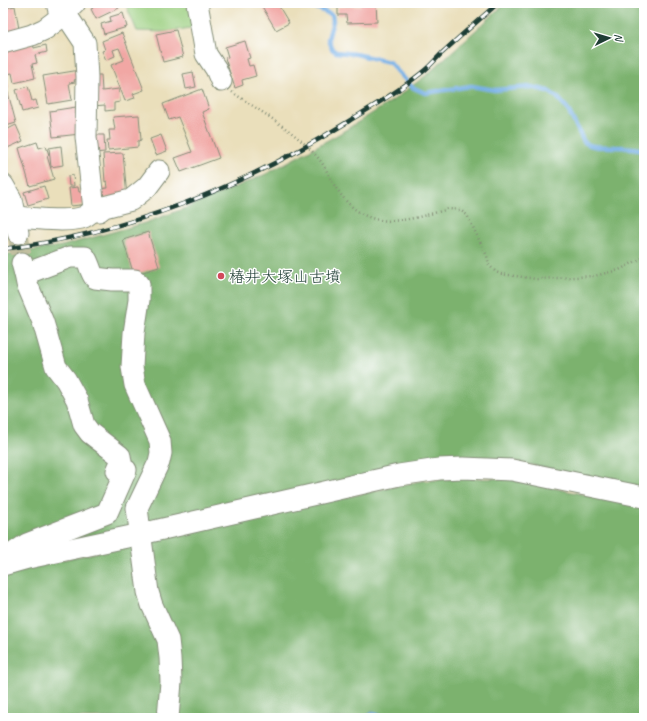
<svg xmlns="http://www.w3.org/2000/svg" width="647" height="721" font-family="Caveat,'Klee One',sans-serif">
  <style>
    .green { fill: #9bcf80; stroke: #5d865a }
    .forest { fill: #7cb26e; stroke: #4e7851 }
    .water { fill: #74afe5; stroke: #4a768c }
    .lines { fill: none; stroke-linecap: round; stroke-linejoin: round }
    .stream { stroke: #74afe5; stroke-width: 4.5 }
    .building { fill: #f1a7a4 }
    .minor-tunnel { stroke: #c1bfa0; stroke-width: 21; stroke-dasharray: 21 10; stroke-linecap: butt }
    .minor-casing { stroke: #848e78; stroke-width: 23 }
    .path { stroke: #848e78; stroke-width: 2.5; stroke-dasharray: 1 3; stroke-linecap: butt }
    .minor { stroke: #fff; stroke-width: 21 }
    .rail-casing { stroke: #1f3d34; stroke-width: 4.5 }
    .rail { stroke: #fff; stroke-width: 3; stroke-dasharray: 9; stroke-linecap: butt }
    .poi-dot { fill: #d1495b; stroke: #fff; stroke-width: 1.5 }
    .labels { text-anchor: middle; stroke-width: 3; stroke-linejoin: round; paint-order: stroke }
    .poi-label { font-size: 16px; fill: #1f3d34; stroke: #fff; text-anchor: start }
  </style>
  <rect width="100%" height="100%" fill="#fff"/>
  <filter id="ink" filterUnits="userSpaceOnUse"><feTurbulence type="fractalNoise" baseFrequency=".025" numOctaves="2"/><feDisplacementMap in="SourceGraphic" scale="8" xChannelSelector="R" yChannelSelector="G"/><feConvolveMatrix kernelMatrix="1 2 1 2 8 2 1 2 1" color-interpolation-filters="sRGB"/></filter>
  <filter id="wash" filterUnits="userSpaceOnUse"><feTurbulence type="fractalNoise" baseFrequency=".012" numOctaves="4" result="noise"/><feDisplacementMap in="SourceGraphic" scale="16" xChannelSelector="R" yChannelSelector="G"/><feGaussianBlur stdDeviation="0.9" result="paint"/><feColorMatrix in="noise" values="0 0 0 0 0 0 0 0 0 0 0 0 0 0 0 0 0 1.4 0 .05"/><feComposite in="paint" operator="in"/></filter>
  <g filter="url(#wash)">
    <rect width="100%" height="100%" fill="#eadfbb"/>
    <path class="green" d="M125,3H195L196,27L166,32L137,31Z"/>
    <g class="forest">
      <path d="M506,3H644V489L513,461L3,556V255L62,246L145,223L191,206L266,174L339,134L392,101L428,74L445,58Z"/>
      <path d="M463,478L510,479L644,507V718H385L382,715L372,712L362,718H3V575L30,567L420,481Z"/>
    </g>
    <path class="water" d="M372,712H377L385,718H362Z"/>
    <g class="lines">
      <path class="stream" d="M305,3L332,15L333,21L328,39L332,49L336,52L356,54L389,62L412,87L425,93L471,86L495,90L531,87L548,91L557,97L567,108L584,142C594,149 603,146 615,147C624,147 635,148 644,150"/>
    </g>
    <g id="blocks">
      <g class="building">
        <path d="M91,3H117L119,8L96,19L91,9L93,8Z"/>
        <path d="M260,3H277L289,23L276,30Z"/>
        <path d="M316,3H334V4L316,5Z"/>
        <path d="M361,3H376L377,22L347,23L346,15H338V7L361,6Z"/>
        <path d="M5,6V8L15,6L20,35L3,38V7Z"/>
        <path d="M123,13L127,27L104,34L101,24L111,21L110,17Z"/>
        <path d="M176,30L183,57L163,62L156,34Z"/>
        <path d="M122,33L144,90L133,94L135,98L125,101L111,65L124,60L119,48L113,50L115,56L106,60L102,51L105,50L102,41Z"/>
        <path d="M245,41L250,58L247,59L249,66L253,65L256,76L242,80L243,85L235,88L225,58L228,57L225,47Z"/>
        <path d="M33,43L34,48L46,45L47,52L35,55L37,63L32,64L35,78L14,83L12,73L7,74L3,56V49Z"/>
        <path d="M80,70L82,78L74,80L75,82L69,83L72,100L48,104L43,76Z"/>
        <path d="M193,72L196,87L186,89L183,74Z"/>
        <path d="M94,75H101L102,91L119,89L120,102L114,103V110L105,111V105L93,106Z"/>
        <path d="M7,77L9,88L7,89L16,123L3,127V78Z"/>
        <path d="M28,86L32,101L36,100L38,108L22,112L16,90Z"/>
        <path d="M202,89L209,109L202,112L219,158L181,172L175,158L192,152L178,117L169,120L163,104Z"/>
        <path d="M76,107L80,134L53,137L50,111Z"/>
        <path d="M139,115L141,140L138,141V147L108,150L107,140H110L109,130H115L113,117Z"/>
        <path d="M16,125L23,141L3,150V134L7,133L6,130Z"/>
        <path d="M96,135H104L105,152L93,153Z"/>
        <path d="M161,135L167,151L156,155L150,139Z"/>
        <path d="M37,142L39,148L46,146L49,155L47,156L54,179L30,186L19,148Z"/>
        <path d="M61,146L63,165L51,167L49,148Z"/>
        <path d="M123,153L127,197L97,199L96,189L108,188L107,181L105,182L103,154Z"/>
        <path d="M73,175L74,186H69L68,176Z"/>
        <path d="M44,186L48,199L28,205L24,192Z"/>
        <path d="M78,187L79,192L87,191L89,204L71,206L69,188Z"/>
        <path d="M148,232L159,267L134,275L123,240Z"/>
      </g>
    </g>
  </g>
  <g filter="url(#ink)">
    <use href="#blocks" fill-opacity="0" stroke="#848e78" stroke-width="1"/>
    <g class="lines">
      <path class="minor-tunnel" d="M18,233L22,263"/>
      <g class="minor-casing">
        <g id="minor">
          <path d="M197,3L206,54L216,69L221,81"/>
          <path d="M3,43L32,35L45,29L57,20L60,15L67,11L75,3"/>
          <path d="M3,185L11,199L18,233"/>
          <path d="M92,211H99L104,207L131,200L147,187L159,171"/>
          <path d="M15,217C31,218 70,223 84,217C88,215 91,212 94,209L86,137L87,77L85,43L67,16L60,15L57,3"/>
          <path d="M22,263L25,274L70,257H85C90,264 90,272 95,278L112,280H135L139,284V300L134,333L132,367L135,385L160,441L161,453L159,462L137,508L148,592L152,605L168,640L170,658L171,682L168,718"/>
          <path d="M12,562L15,552L27,544L107,513L126,470L117,471L121,462L120,456L90,433L84,425L77,400L66,380L56,367L43,322L27,284L25,274"/>
          <path d="M3,565L28,558L141,534L399,475L439,469L463,468L512,470L644,497"/>
        </g>
      </g>
      <path class="path" d="M232,92C261,112 297,132 319,159C327,169 331,182 339,192C369,235 407,220 449,209L460,210L467,215L487,256L489,265L496,272L501,274L537,279L594,276L619,270L644,257"/>
      <use href="#minor" class="minor"/>
      <g class="rail-casing">
        <path id="rail" d="M3,249C126,234 245,186 349,121C375,105 401,90 425,70C431,65 436,59 442,53C460,36 479,20 498,3"/>
      </g>
      <use href="#rail" class="rail"/>
    </g>
  </g>
  <circle class="poi-dot" cx="221" cy="276" r="4"/>
  <g class="labels">
    <g class="poi-label">
      <text x="229" y="282">椿井大塚山古墳</text>
    </g>
  </g>
  <rect width="647" height="721" fill="none" stroke="#fff" stroke-width="16"/>
  <g transform="translate(609 38) rotate(85)" stroke="#ffffff" stroke-width="3" paint-order="stroke">
  <path d="M0-3L7 15L0 10L-7 15Z" fill="#1f3d34"/>
  <text y="-6" font-size="11" font-weight="bold" text-anchor="middle" fill="#1f3d34">N</text>
  </g>
</svg>
